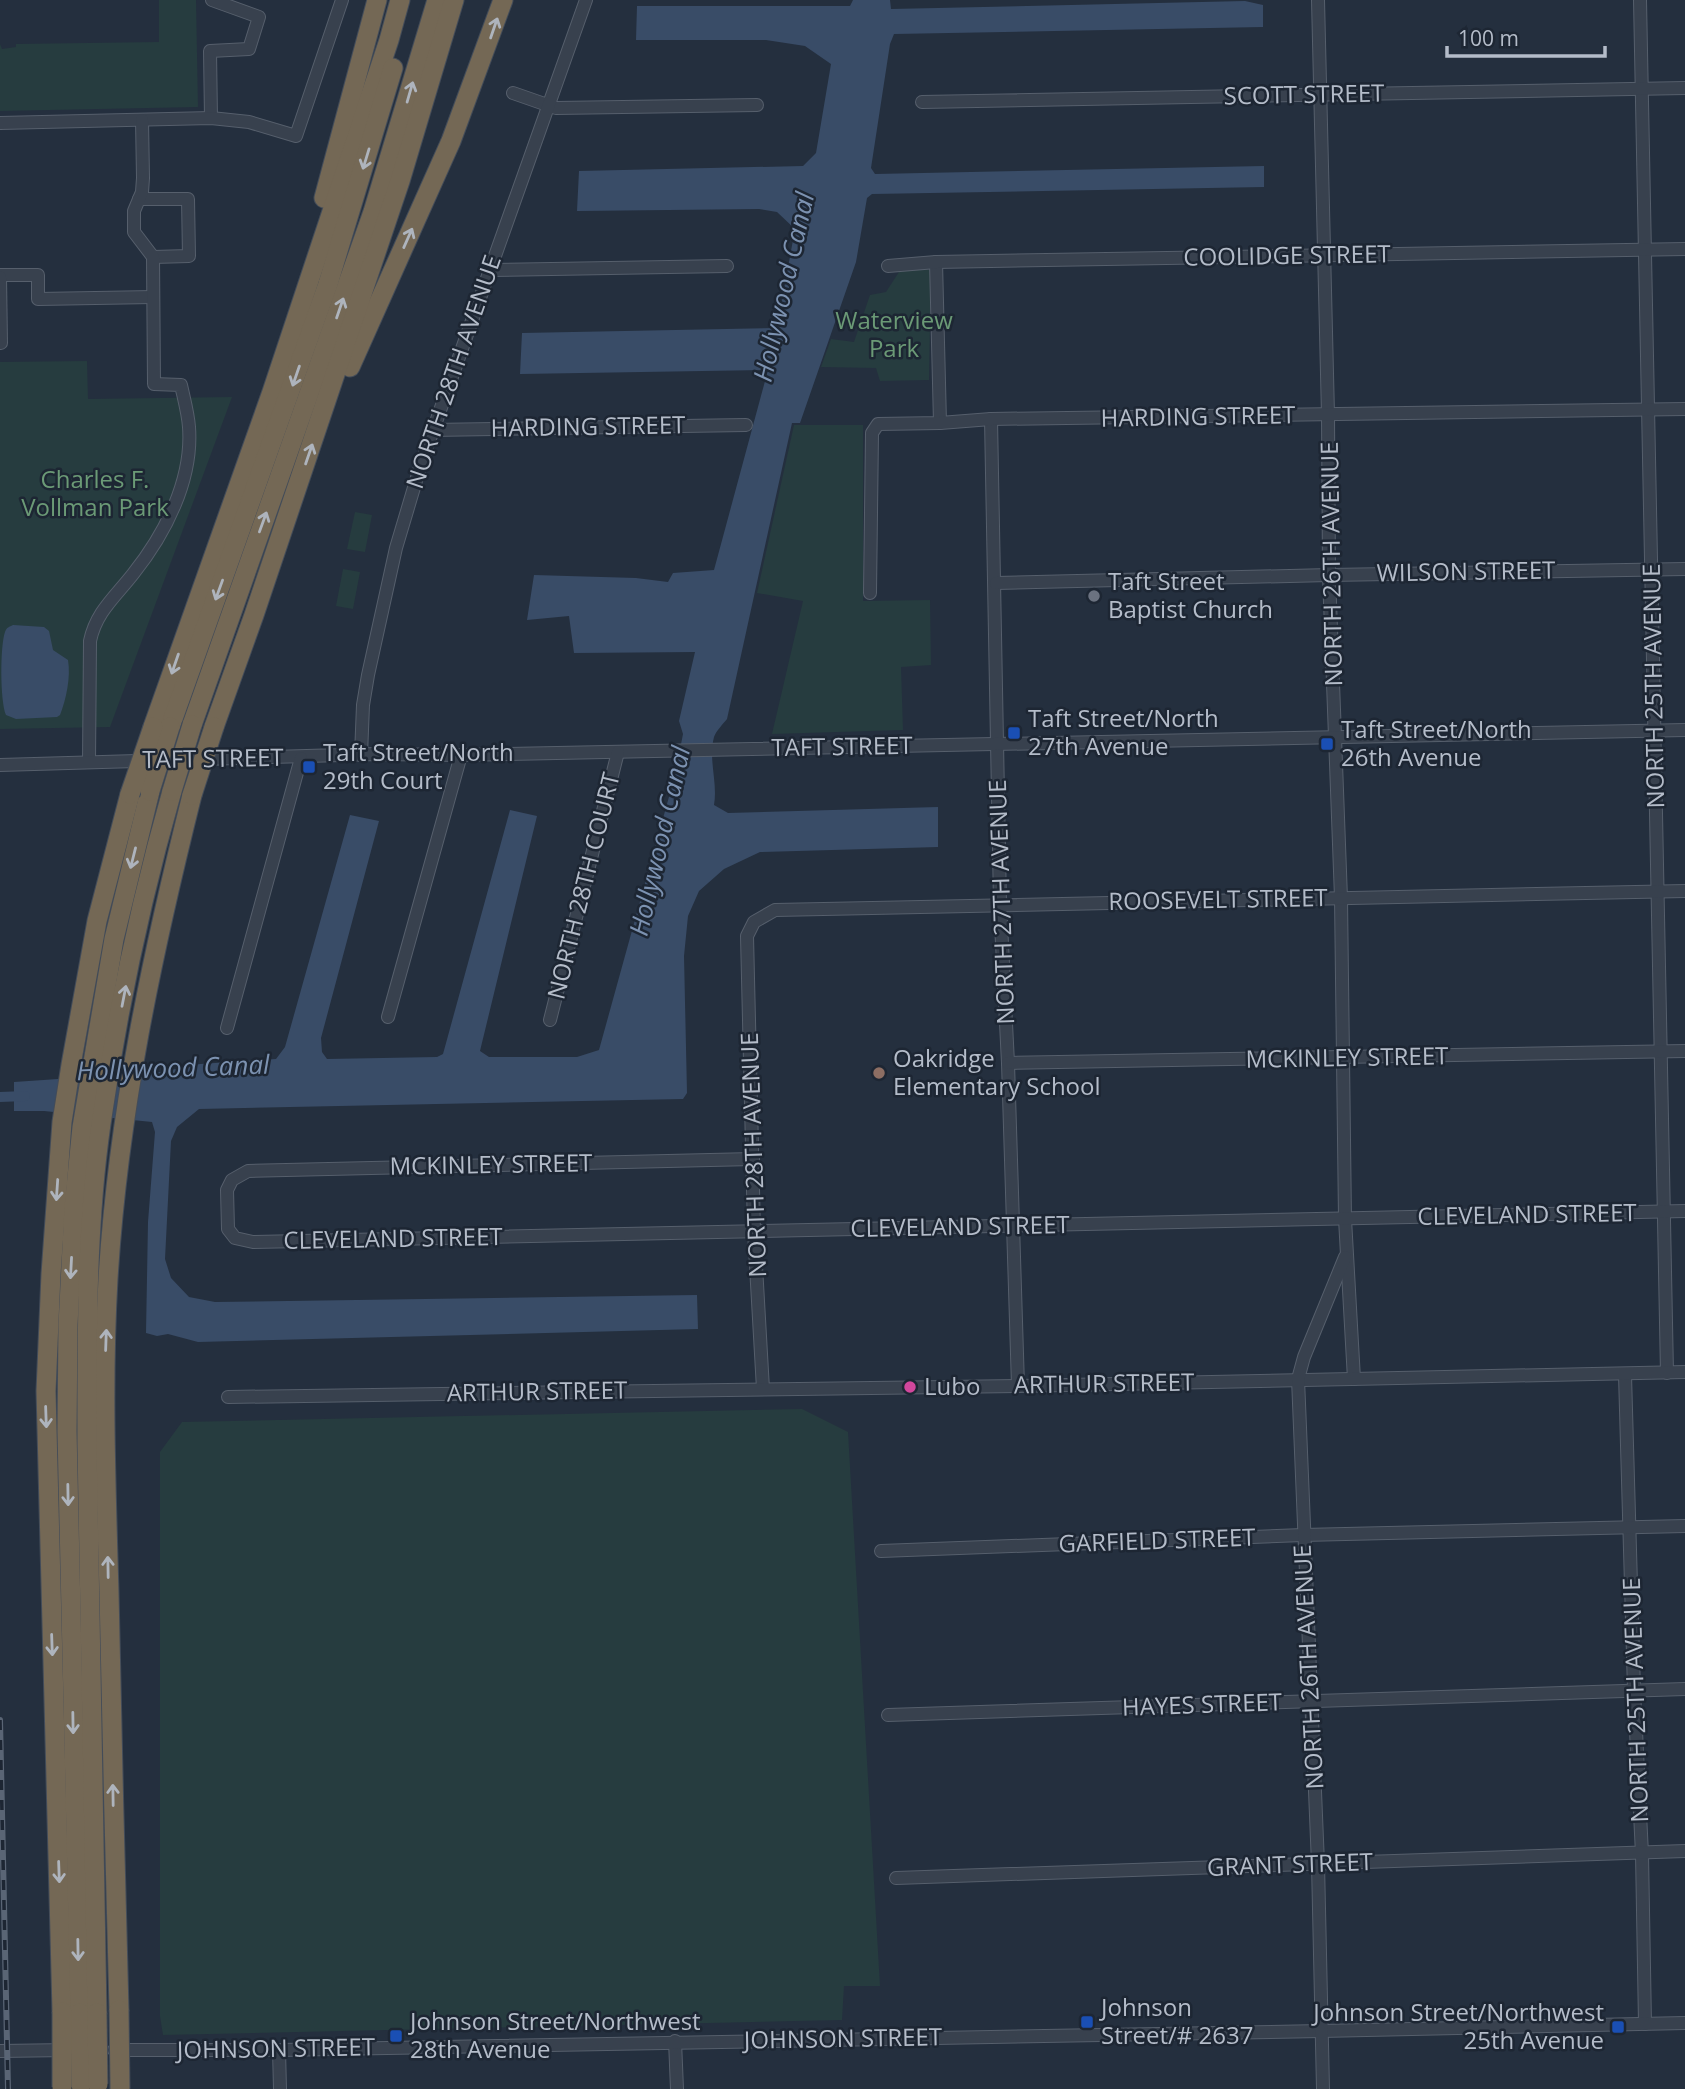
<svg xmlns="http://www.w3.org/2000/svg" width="1685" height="2089" font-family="'Open Sans',sans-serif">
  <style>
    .green { fill: #263c3f }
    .water { fill: #394c67 }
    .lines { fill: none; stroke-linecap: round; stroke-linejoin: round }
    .canal { stroke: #394c67; stroke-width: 10 }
    .minor-casing { stroke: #565f6c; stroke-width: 14 }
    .highway-casing { stroke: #434c59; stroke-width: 21 }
    .minor { stroke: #38414e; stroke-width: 12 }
    .highway { stroke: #746855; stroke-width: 19 }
    .rail-casing { stroke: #5a6575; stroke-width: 6 }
    .rail { stroke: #1d2633; stroke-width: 3.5; stroke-dasharray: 10; stroke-linecap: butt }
    .highway-bridge-casing { stroke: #434c59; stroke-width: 21; stroke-linecap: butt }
    .highway-bridge { stroke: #746855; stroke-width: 19 }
    .oneway { stroke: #aeb4bd }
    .worship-dot { fill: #6b7280; stroke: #1d2633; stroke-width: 2.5 }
    .transit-dot { fill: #1a4fb4; stroke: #1d2633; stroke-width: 2.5 }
    .education-dot { fill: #8d6e63; stroke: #1d2633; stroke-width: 2.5 }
    .hotel-dot { fill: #d1479c; stroke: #1d2633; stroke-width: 2.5 }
    .labels { text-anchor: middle; stroke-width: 5; stroke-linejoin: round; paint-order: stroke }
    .street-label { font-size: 24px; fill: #b4bcc9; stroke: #1d2633 }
    .park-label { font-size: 24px; fill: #6b9a76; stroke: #1d2633 }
    .poi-label { font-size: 24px; fill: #b4bcc9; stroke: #1d2633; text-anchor: start }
    .water-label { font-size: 26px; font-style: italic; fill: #7c92b1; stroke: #1d2633 }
  </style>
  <rect width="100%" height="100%" fill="#242f3e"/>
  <g class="green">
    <path d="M159,0H196L198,107L0,111V44L2,49L16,47V44L159,42Z"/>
    <path d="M914,268L931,270L929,380L880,381L876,368L821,367L831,339L854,342L870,295L886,292L899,272Z"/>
    <path d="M87,361L88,399L232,397L110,727L0,729V362Z"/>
    <path d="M794,425H863V601L930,600L931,665L901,667L903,730L772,734L803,601L757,593Z"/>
    <path d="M355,512L372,515L365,552L347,549Z"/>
    <path d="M343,569L360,572L353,609L336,606Z"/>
    <path d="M802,1409L848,1432L880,1986H844L842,2020L163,2035L160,2016V1452L182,1422Z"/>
  </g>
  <g class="water">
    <path d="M853,0H890L891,9L1245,1L1263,5V27L894,34L890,44L871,168L875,174L1264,166V187L872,194L867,198L856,262L800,423H792L727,719C723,724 716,731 714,737C708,760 718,782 714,805L728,813L938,807V847L760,852L724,869L699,891L688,916L684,956L687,1093L683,1099L199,1109L177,1127L171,1141L165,1259L171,1278L189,1297L215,1302L697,1295L698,1329L198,1342L168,1334L157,1336L146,1333L148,1222L155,1132L152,1122L44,1111H14V1082L161,1072L200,1064L276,1059L285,1047L350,815L379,821L321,1038L322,1052L327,1059L437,1057L443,1054L510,810L537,816L480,1051L489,1057H577L599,1050L675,775L683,734L679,721L695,652L574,653L569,616L527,620L534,575L636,578L668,582L673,573L714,570L768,370L520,374L522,333L777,328L795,229L777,212L759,209L577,211L579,171L803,166L816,153L831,64L805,46L766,40H636L637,6H850Z"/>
    <path d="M13,625L44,627L49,631L53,650L68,660C71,677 66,700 60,715L57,717L16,719L6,715C0,701 0,646 5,632C7,627 9,627 13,625Z"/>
  </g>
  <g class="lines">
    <path class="canal" d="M0,1097L25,1096"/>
    <g class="minor-casing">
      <g id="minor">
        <path d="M1318,0L1328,415L1329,575L1341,898L1345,1219L1354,1379"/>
        <path d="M1640,0L1667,1373"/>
        <path d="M513,93L556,108L757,105"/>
        <path d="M922,102L1685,88"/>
        <path d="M211,118L210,51L249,49L259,17L212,0"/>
        <path d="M0,123L211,118L249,122L296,136L342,0"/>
        <path d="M139,199H188L189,256L153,257"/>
        <path d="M936,262L940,423"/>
        <path d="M888,266L936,262L1685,249"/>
        <path d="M489,270L727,266"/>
        <path d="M0,275H38V299L153,297"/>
        <path d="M0,277L1,343"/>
        <path d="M991,419L1000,904L1008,1063L1018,1386"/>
        <path d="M431,430L746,425"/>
        <path d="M996,583L1329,575L1685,569"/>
        <path d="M870,593L872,433L878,424L940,423L991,419L1685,409"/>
        <path d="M361,755L363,705L368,675L396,548L421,464L586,0"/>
        <path d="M89,762L90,641C96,612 115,597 133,574C165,534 193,480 189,427C188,413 184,399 181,385L154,384L153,257L134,232V211L142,192L143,178L142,120"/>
        <path d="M0,765L376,754L461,755C869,747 1277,739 1685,730"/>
        <path d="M388,1017L461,755"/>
        <path d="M550,1020L618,752"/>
        <path d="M227,1028L301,758"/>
        <path d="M1008,1063L1685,1051"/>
        <path d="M753,1159L248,1171L232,1180L227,1190L228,1229L235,1238L253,1242L1685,1211"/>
        <path d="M1625,1375L1634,1690L1642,1854L1645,2024"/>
        <path d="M763,1389L754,1231L747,936L754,922L775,910L1685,891"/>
        <path d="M228,1397L1018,1386L1685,1372"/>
        <path d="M881,1551L1303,1535L1685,1526"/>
        <path d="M888,1715L1685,1689"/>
        <path d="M896,1878L1685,1851"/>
        <path d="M675,2041L677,2089"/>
        <path d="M114,2050H279L1321,2031L1685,2023"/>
        <path d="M279,2050L280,2089"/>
        <path d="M0,2051L68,2050"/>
        <path d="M1323,2089L1318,1864L1298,1379L1304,1357L1345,1257"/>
      </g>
    </g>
    <g class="highway-casing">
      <g id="highway">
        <path d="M324,198L377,0"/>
        <path d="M350,367L451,141L503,0"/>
        <path d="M192,725L373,212L437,0"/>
        <path d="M153,727L272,392L389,40L400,0"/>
        <path d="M170,727L328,284L393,68"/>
        <path d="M214,727L254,615L400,181L454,0"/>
        <path d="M119,2010C115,1871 112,1731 109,1592C106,1488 102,1383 108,1279C118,1114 152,955 192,795"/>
        <path d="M62,2012L46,1391L51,1274L62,1122L71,1065L97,921L130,794"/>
        <path d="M80,2013L67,1431L68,1325L74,1207L82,1127L114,939L150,791"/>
        <path d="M97,2013L87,1444C87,1340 86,1227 101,1124C117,1013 141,899 172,791"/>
      </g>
    </g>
    <use href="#minor" class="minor"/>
    <use href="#highway" class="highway"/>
    <g class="rail-casing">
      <path id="rail" d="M0,1720L8,2089"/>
    </g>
    <use href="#rail" class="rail"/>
    <g class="highway-bridge-casing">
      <g id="highway-bridge">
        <path d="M150,791L170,727"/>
        <path d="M172,791L192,725"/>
        <path d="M130,794L153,727"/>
        <path d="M192,795L214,727"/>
        <path d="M119,2010L120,2089"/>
        <path d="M80,2013L81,2085"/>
        <path d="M97,2013L98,2084"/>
        <path d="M62,2087V2012"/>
      </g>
    </g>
    <use href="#highway-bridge" class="highway-bridge"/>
  </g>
  <defs><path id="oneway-shaft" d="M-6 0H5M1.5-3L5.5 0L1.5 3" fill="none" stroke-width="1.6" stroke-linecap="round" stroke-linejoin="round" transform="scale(1.75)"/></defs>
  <g class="oneway">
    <use href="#oneway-shaft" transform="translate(494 28) rotate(-71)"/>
    <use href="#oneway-shaft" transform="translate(410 92) rotate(-74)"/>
    <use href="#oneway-shaft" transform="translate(366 159) rotate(107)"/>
    <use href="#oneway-shaft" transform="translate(408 238) rotate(-66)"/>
    <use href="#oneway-shaft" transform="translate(340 308) rotate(-71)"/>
    <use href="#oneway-shaft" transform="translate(296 376) rotate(109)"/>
    <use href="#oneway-shaft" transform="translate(309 454) rotate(-71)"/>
    <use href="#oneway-shaft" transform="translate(263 522) rotate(-70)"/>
    <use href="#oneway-shaft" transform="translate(219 590) rotate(110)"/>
    <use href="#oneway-shaft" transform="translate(175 664) rotate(109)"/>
    <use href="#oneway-shaft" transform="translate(133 858) rotate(104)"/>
    <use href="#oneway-shaft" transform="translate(124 996) rotate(-79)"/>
    <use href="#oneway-shaft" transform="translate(57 1190) rotate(94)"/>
    <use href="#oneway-shaft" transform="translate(71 1268) rotate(93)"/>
    <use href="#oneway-shaft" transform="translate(106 1340) rotate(-88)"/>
    <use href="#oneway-shaft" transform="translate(46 1417) rotate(88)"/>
    <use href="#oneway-shaft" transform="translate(68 1495) rotate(89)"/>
    <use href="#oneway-shaft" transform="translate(108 1567) rotate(-91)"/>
    <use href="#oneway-shaft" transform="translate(52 1645) rotate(88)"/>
    <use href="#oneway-shaft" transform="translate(73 1723) rotate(89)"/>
    <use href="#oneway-shaft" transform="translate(113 1795) rotate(-91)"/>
    <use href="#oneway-shaft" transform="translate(59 1872) rotate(88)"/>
    <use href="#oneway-shaft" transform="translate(78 1950) rotate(89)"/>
  </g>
  <circle class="worship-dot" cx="1094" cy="596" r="7"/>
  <g class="transit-dot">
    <rect x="1007" y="726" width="14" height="14" rx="3.5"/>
    <rect x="1320" y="737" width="14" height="14" rx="3.5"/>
    <rect x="302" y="760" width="14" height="14" rx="3.5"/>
    <rect x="1080" y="2015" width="14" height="14" rx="3.5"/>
    <rect x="1611" y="2020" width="14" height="14" rx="3.5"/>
    <rect x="389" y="2029" width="14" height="14" rx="3.5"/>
  </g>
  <circle class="education-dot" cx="879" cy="1073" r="7"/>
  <circle class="hotel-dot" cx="910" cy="1387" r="7"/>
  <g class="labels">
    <g class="street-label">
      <text transform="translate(1304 95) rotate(-1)" y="8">SCOTT STREET</text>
      <text transform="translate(1287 256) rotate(-1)" y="8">COOLIDGE STREET</text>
      <text transform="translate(454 372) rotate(-71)" y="8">NORTH 28TH AVENUE</text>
      <text transform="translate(1198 417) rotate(-1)" y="8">HARDING STREET</text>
      <text transform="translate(588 427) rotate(-1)" y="8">HARDING STREET</text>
      <text transform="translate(1332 564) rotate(-91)" y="8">NORTH 26TH AVENUE</text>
      <text transform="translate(1466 572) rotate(-1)" y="8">WILSON STREET</text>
      <text transform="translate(1654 686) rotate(-91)" y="8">NORTH 25TH AVENUE</text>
      <text transform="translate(842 747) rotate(-1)" y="8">TAFT STREET</text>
      <text transform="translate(213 759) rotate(-1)" y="8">TAFT STREET</text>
      <text transform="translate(584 886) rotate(-76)" y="8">NORTH 28TH COURT</text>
      <text transform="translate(1218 900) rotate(-1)" y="8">ROOSEVELT STREET</text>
      <text transform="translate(1002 902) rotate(-92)" y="8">NORTH 27TH AVENUE</text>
      <text transform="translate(1347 1058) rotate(-1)" y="8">MCKINLEY STREET</text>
      <text transform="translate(754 1155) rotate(-92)" y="8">NORTH 28TH AVENUE</text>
      <text transform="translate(491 1165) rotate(-1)" y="8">MCKINLEY STREET</text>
      <text transform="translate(1527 1215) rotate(-1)" y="8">CLEVELAND STREET</text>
      <text transform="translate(960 1227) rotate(-1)" y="8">CLEVELAND STREET</text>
      <text transform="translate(393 1239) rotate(-1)" y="8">CLEVELAND STREET</text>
      <text transform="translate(1104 1384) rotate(-1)" y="8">ARTHUR STREET</text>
      <text transform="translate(537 1392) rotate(-1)" y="8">ARTHUR STREET</text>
      <text transform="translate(1157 1541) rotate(-2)" y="8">GARFIELD STREET</text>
      <text transform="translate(1309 1667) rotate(-93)" y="8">NORTH 26TH AVENUE</text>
      <text transform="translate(1636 1700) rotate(-92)" y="8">NORTH 25TH AVENUE</text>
      <text transform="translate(1202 1705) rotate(-2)" y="8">HAYES STREET</text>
      <text transform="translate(1290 1865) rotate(-2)" y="8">GRANT STREET</text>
      <text transform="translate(843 2039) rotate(-1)" y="8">JOHNSON STREET</text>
      <text transform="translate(276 2049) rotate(-1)" y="8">JOHNSON STREET</text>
    </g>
    <g class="park-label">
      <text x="894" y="329">Waterview<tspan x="894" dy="28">Park</tspan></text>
      <text x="95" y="488">Charles F.<tspan x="95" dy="28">Vollman Park</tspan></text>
    </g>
    <g class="poi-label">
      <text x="1108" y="590">Taft Street<tspan x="1108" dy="28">Baptist Church</tspan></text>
      <text x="1028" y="727">Taft Street/North<tspan x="1028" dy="28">27th Avenue</tspan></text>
      <text x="1341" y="738">Taft Street/North<tspan x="1341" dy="28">26th Avenue</tspan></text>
      <text x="323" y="761">Taft Street/North<tspan x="323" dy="28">29th Court</tspan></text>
      <text x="893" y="1067">Oakridge<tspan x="893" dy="28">Elementary School</tspan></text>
      <text x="924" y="1395">Lubo</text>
      <text x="1101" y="2016">Johnson<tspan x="1101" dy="28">Street/# 2637</tspan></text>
      <text x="1604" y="2021" text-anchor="end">Johnson Street/Northwest<tspan x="1604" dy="28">25th Avenue</tspan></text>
      <text x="410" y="2030">Johnson Street/Northwest<tspan x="410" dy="28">28th Avenue</tspan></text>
    </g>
    <g class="water-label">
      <text transform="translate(784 287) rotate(-77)" y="9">Hollywood Canal</text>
      <text transform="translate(660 841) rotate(-77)" y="9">Hollywood Canal</text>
      <text transform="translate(173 1068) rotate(-2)" y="9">Hollywood Canal</text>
    </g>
  </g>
  <path d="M1447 46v10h158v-10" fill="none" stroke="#b4bcc9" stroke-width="3.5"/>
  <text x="1458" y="46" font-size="21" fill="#b4bcc9" stroke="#1d2633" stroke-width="5" paint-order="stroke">100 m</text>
</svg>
